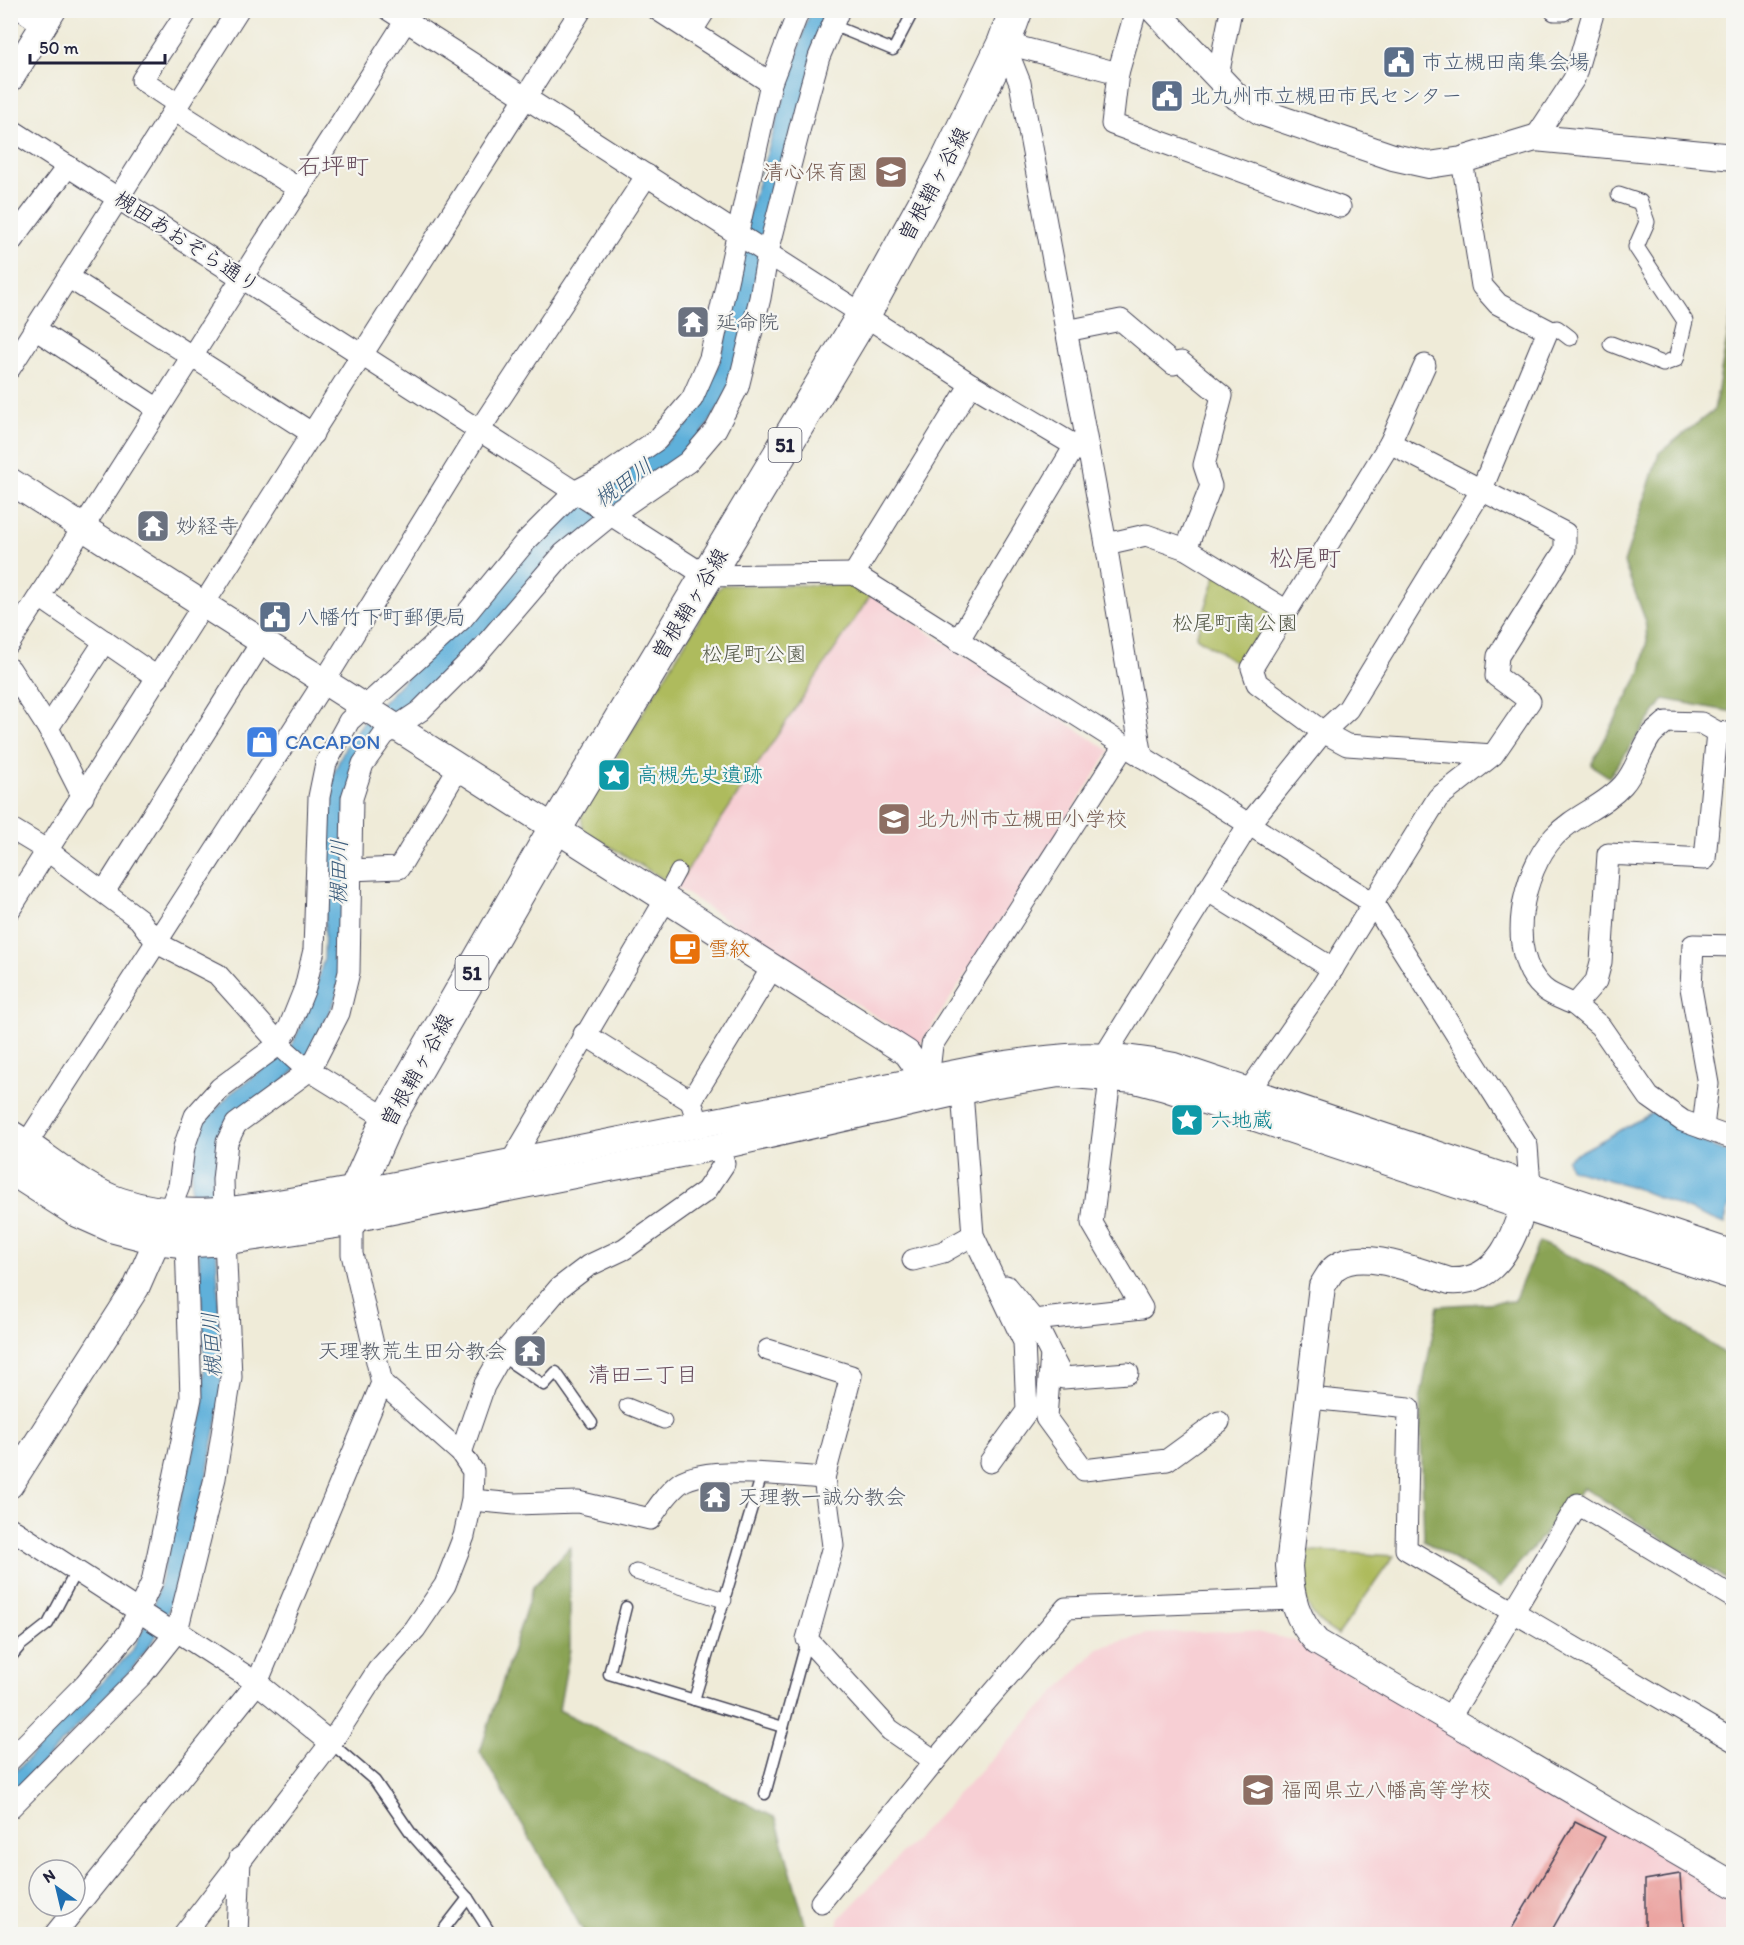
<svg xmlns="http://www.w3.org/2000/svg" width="1744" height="1945" font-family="Itim,'Klee One',sans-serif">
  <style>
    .built { fill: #f7cfd4 }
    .green { fill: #aebb5d; stroke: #686e4c; stroke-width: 1.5 }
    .forest { fill: #8aa354; stroke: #566248; stroke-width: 1.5 }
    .water { fill: #5fb0da; stroke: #40698a; stroke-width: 1.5 }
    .building { fill: #ea9e9b }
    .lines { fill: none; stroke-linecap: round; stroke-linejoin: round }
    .service-casing { stroke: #414053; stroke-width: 13 }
    .pedestrian-casing { stroke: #414053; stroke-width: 17 }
    .minor-casing { stroke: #414053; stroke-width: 23 }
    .tertiary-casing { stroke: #414053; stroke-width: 28 }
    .primary-casing { stroke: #414053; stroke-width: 35 }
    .service { stroke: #fff; stroke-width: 10 }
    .pedestrian { stroke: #fff; stroke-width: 15 }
    .minor { stroke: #fff; stroke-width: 21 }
    .tertiary { stroke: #fff; stroke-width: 26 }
    .primary { stroke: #fff; stroke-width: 33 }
    .labels { text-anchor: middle; stroke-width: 4.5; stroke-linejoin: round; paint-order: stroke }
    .shield { fill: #f6f6f2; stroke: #626272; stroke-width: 1.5 }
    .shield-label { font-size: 20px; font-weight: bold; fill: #22223b }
    .service-label { font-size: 21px; fill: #4e5e75; stroke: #f6f6f2; text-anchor: start }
    .education-label { font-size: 21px; fill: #785e54; stroke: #f6f6f2; text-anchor: start }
    .street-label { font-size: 21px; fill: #22223b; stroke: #f6f6f2 }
    .worship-label { font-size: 21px; fill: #5b616d; stroke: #f6f6f2; text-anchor: start }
    .park-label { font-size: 21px; fill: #535847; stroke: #f6f6f2 }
    .shop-label { font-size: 21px; fill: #366cbe; stroke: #f6f6f2; text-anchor: start }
    .culture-label { font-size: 21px; fill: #0d838f; stroke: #f6f6f2; text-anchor: start }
    .food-label { font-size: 21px; fill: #c56008; stroke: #f6f6f2; text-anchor: start }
    .water-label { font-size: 22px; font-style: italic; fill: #3a5b7b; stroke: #f6f6f2 }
    .neighbourhood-label { font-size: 22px; fill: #684d5d; stroke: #f6f6f2 }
    .quarter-label { font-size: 24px; fill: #684d5d; stroke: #f6f6f2 }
  </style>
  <rect width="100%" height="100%" fill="#f6f6f2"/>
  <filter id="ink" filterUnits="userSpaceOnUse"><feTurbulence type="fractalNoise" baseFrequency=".0167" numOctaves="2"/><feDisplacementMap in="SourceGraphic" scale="12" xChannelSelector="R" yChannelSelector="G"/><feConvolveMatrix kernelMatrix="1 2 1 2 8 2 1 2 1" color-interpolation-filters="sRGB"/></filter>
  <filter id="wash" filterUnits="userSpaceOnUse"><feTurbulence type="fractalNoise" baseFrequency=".008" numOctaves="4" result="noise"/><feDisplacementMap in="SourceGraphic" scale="24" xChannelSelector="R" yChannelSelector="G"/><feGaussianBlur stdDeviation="1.35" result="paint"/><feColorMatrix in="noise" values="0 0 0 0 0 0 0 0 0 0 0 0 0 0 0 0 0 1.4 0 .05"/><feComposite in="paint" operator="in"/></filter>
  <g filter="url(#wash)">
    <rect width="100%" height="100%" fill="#efebd8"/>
    <g class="built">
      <path d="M871,595L1110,751L920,1045L676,887Z"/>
      <path d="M1247,1630L1293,1640L1505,1761L1734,1896L1733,1934H836L839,1919L1098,1648L1147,1634Z"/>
    </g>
    <g class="green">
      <path d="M1217,572L1279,612L1244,668L1196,637Z"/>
      <path d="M723,585H855L871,595L676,887L583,830L581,815L717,590Z"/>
      <path d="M1303,1550L1394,1556L1338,1635C1300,1613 1300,1590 1303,1550Z"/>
    </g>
    <g class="forest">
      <path d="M1733,306V712L1664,699L1609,777L1591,765L1641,671L1647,640L1645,619L1624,563L1659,453L1714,410Z"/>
      <path d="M1539,1242L1610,1275L1733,1360V1584L1584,1487L1500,1587L1424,1541L1420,1400L1438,1306L1514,1301Z"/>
      <path d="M570,1547V1649L559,1710L776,1818L808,1934H585L480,1752L533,1587Z"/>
    </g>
    <g class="water">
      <path d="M810,11H830L730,391L694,446L519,599L361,756L338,993L311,1053L221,1146L212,1187L215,1207L222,1394L206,1480L178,1589L157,1635L132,1669L11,1796V1776L132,1651L153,1610L203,1411L204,1361L198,1231L191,1189L193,1154L203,1124L230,1094L279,1058L293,1043L313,998L324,958L329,795L335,770L346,746L362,724L571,506L664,445L687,425L716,371L725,340L746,223Z"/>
      <path d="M1656,1111C1680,1132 1703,1145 1733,1154V1194L1724,1224L1630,1186L1570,1169L1567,1159Z"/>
    </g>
    <g id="blocks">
      <g class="building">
        <path d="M1575,1822L1605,1837L1549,1935H1508Z"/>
        <path d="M1680,1874L1684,1935H1645V1880Z"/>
      </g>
    </g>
  </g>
  <g filter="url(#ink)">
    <use href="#blocks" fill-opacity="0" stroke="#414053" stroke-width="1.5"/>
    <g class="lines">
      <g class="service-casing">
        <g id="service">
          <path d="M832,25L893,50L914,10"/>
          <path d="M501,1356L544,1385L556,1372L592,1423"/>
          <path d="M626,1607L609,1674L783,1727"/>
          <path d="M10,1658L20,1646L48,1624L76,1571"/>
          <path d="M694,1700L762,1474"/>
          <path d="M331,1743L375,1781L413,1836L468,1898L491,1934"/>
          <path d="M765,1794L807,1640"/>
          <path d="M440,1934L468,1898"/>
        </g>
      </g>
      <g class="pedestrian-casing">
        <g id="pedestrian">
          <path d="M1548,330L1557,328L1570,338"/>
          <path d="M1611,344L1663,364L1676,359L1685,321L1636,247L1647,222L1640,202L1619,195"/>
          <path d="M671,884L678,871"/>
          <path d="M627,1406L664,1421"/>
          <path d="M636,1572L724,1600"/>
        </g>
      </g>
      <g class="minor-casing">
        <g id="minor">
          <path d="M22,10L44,25"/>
          <path d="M389,10L971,384L1089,454"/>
          <path d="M658,10L771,83"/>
          <path d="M1136,10L1118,73L1112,124L1340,207"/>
          <path d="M1555,10H1563"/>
          <path d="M691,32L705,10"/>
          <path d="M1004,43L1020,83L1106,544L1142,757"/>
          <path d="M1004,43L1118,73"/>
          <path d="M1218,76L1231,10"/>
          <path d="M178,104L142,80L188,10"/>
          <path d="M174,110L299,189"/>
          <path d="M10,129L706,576L854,574L1373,903L1527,1146L1530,1185"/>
          <path d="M1535,138L1574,79L1594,10"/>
          <path d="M10,243L68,166"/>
          <path d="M68,277L313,434"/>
          <path d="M35,329L158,409"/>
          <path d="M1066,331L1121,320L1173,364L1181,362L1222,396L1204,465L1211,486L1186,549"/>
          <path d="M10,368L238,10"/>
          <path d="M1390,443L1425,365"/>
          <path d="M1106,544L1146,535L1186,549L1287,611"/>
          <path d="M854,574L971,384"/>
          <path d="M40,597L158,678"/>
          <path d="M958,641L1075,446"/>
          <path d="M10,642L412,11"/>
          <path d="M10,669L48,728L83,797"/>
          <path d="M48,728L105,641"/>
          <path d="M1717,732L1705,859L1608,854L1601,962L1596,981L1575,1005L1600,1026L1649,1097L1683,1121L1734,1139"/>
          <path d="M10,828L48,851L139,919L157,943L217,974L285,1050L304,1067L388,1119"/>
          <path d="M350,870L399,868L459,767"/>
          <path d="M1207,890L1333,969"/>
          <path d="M104,892L261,643"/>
          <path d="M10,909L581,10"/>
          <path d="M1575,1005C1566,1000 1551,996 1543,988C1504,953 1523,870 1554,837C1574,815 1603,807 1623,785C1635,772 1640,752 1650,737C1654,731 1661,727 1666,722L1701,723L1717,732L1734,734"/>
          <path d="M584,1034L691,1101"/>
          <path d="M1101,1069L1105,1055L1249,824L1323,732L1348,709L1481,491L1548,330L1498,304L1482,286L1462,160"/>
          <path d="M928,1080L932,1045L1124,746"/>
          <path d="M962,1092L973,1235L1024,1342L1027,1411L990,1462"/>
          <path d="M1248,1092L1322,986L1438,798L1493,755L1530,701L1496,676L1498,656L1565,550V533L1390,443L1252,668L1257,683L1323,732L1347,745L1493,755"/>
          <path d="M699,1126L691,1101L772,968"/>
          <path d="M1703,1128L1708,1084L1691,988L1693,945L1734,946"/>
          <path d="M18,1157L324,682L480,429L647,175"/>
          <path d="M511,1162L666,899"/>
          <path d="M224,1214L223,1180L227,1142L236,1124L310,1070L339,1013L349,972L352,798L363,764L384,735L420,711L479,652L563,554L611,515L688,462L716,429L738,387L760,298L768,252L807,100L819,57L839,10"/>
          <path d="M167,1216L179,1186L184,1147L195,1116L220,1088L274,1048L289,1028L305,988L314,950L319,797L326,763L349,721L462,619L526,541L576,491L603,477L657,440L692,399L710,358L771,83L799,10"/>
          <path d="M913,1260L943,1252L973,1235"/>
          <path d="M1006,1286L1034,1320L1051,1354L1046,1418L1084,1470L1167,1460L1219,1422"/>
          <path d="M1034,1320L1142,1308L1092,1223L1110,1079"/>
          <path d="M768,1350L851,1376L824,1478L833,1546L807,1639L890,1730L935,1761L1066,1608L1292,1599"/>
          <path d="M1051,1355L1063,1378L1128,1373"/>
          <path d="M1310,1398L1409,1408L1406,1549L1734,1741"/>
          <path d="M461,1453L484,1386L501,1356L559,1288L588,1266L624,1249L706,1191L724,1164L721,1146"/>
          <path d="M472,1500L515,1504L578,1502L650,1519C658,1507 668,1492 680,1483C706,1465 791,1476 824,1478"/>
          <path d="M10,1528L163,1627L177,1631L257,1683L331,1743"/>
          <path d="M1449,1719L1578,1504L1734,1598"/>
          <path d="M10,1760L85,1684L128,1633L152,1582L191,1398L186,1241"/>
          <path d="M10,1808L142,1675L177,1631L215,1478L231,1377L225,1238"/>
          <path d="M821,1902L935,1761"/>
          <path d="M55,1934L257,1683L382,1383L352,1254V1219"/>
          <path d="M184,1934L331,1743L378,1670L415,1629L445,1585L464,1536L472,1500L473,1471L461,1453L382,1383"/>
          <path d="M237,1934L240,1858"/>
        </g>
      </g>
      <g class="tertiary-casing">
        <g id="tertiary">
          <path d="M1154,10L1237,97L1261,112L1393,157L1429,165L1462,160L1535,138L1734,157"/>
          <path d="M10,79L53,10"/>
          <path d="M10,481L907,1053L935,1092"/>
          <path d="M355,1193L981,1068C1055,1056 1099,1050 1174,1066L1734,1254"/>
          <path d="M1527,1193C1516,1233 1500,1284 1450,1281C1422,1273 1362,1247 1336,1267C1330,1271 1326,1281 1322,1286L1289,1566C1291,1597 1296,1619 1317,1642L1734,1885"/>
          <path d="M352,1219L721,1146L985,1086L1059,1074L1135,1080L1165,1088L1734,1277"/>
          <path d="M10,1485L136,1288L165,1222"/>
        </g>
      </g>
      <g class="primary-casing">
        <g id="primary">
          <path d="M10,1137C46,1159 80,1191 119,1204C195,1230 278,1205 355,1193"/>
          <path d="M10,1167L77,1210L113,1226L159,1238L186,1241L219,1239L352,1219L355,1193L388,1119L556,827L864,314L944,168L1004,43L1016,10"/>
        </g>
      </g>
      <use href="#service" class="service"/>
      <use href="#pedestrian" class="pedestrian"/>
      <use href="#minor" class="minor"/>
      <use href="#tertiary" class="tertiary"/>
      <use href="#primary" class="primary"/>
    </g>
  </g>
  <defs>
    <g id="civic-square" transform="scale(1.725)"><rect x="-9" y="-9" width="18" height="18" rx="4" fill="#5c6f8a" stroke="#f6f6f2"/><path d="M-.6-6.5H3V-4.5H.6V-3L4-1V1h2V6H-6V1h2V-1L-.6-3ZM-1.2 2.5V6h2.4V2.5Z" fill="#fff"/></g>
    <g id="school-square" transform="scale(1.725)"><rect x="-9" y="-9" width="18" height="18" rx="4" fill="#8d6e63" stroke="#f6f6f2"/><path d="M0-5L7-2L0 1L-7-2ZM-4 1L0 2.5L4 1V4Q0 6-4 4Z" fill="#fff"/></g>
    <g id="temple-square" transform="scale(1.725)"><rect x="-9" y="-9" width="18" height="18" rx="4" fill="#6b7280" stroke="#f6f6f2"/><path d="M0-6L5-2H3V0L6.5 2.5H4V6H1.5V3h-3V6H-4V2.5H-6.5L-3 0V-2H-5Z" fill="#fff"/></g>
    <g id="shop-square" transform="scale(1.725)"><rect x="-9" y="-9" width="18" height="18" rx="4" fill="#3f7fe0" stroke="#f6f6f2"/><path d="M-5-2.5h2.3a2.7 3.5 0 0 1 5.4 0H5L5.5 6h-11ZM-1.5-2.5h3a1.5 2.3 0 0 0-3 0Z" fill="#fff"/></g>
    <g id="sight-square" transform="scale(1.725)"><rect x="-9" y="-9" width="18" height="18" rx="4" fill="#0f9aa8" stroke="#f6f6f2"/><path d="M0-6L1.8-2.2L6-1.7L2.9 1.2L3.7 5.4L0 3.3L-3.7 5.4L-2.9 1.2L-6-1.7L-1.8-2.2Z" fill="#fff"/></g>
    <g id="cafe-square" transform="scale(1.725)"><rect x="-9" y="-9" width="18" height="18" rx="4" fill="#e8710a" stroke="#f6f6f2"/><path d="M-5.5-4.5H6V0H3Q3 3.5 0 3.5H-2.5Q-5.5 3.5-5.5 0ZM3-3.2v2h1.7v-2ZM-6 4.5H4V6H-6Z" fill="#fff"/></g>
  </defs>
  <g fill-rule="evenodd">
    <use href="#civic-square" x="1399" y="62"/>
    <use href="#civic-square" x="1167" y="96"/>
    <use href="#school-square" x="891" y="172"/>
    <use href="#temple-square" x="693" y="322"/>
    <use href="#temple-square" x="153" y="526"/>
    <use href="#civic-square" x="275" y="617"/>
    <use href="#shop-square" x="262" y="742"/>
    <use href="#sight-square" x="614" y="775"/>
    <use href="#school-square" x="894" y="819"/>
    <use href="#cafe-square" x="685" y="949"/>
    <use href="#sight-square" x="1187" y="1120"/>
    <use href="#temple-square" x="530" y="1351"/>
    <use href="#temple-square" x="715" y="1497"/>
    <use href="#school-square" x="1258" y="1790"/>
  </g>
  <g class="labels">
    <g class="shield">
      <rect x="768.5" y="428" width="33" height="34" rx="4.5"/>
      <rect x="455.5" y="956" width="33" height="34" rx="4.5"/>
    </g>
    <g class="shield-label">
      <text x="785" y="452">51</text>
      <text x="472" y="980">51</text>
    </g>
    <g class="service-label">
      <text x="1422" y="69">市立槻田南集会場</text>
      <text x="1190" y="103">北九州市立槻田市民センター</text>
      <text x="298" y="624">八幡竹下町郵便局</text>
    </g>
    <g class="education-label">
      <text x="868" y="179" text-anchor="end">清心保育園</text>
      <text x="917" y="826">北九州市立槻田小学校</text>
      <text x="1281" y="1797">福岡県立八幡高等学校</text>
    </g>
    <g class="street-label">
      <text transform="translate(934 184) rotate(-62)" y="7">曽根鞘ヶ谷線</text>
      <text transform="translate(187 242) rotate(33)" y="7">槻田あおぞら通り</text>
      <text transform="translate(690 604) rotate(-59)" y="7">曽根鞘ヶ谷線</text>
      <text transform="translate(417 1070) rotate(-61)" y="7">曽根鞘ヶ谷線</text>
    </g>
    <g class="worship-label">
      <text x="716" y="329">延命院</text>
      <text x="176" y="533">妙経寺</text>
      <text x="507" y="1358" text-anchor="end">天理教荒生田分教会</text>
      <text x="738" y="1504">天理教一誠分教会</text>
    </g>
    <g class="park-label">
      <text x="1235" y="630">松尾町南公園</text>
      <text x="754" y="661">松尾町公園</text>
    </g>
    <g class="shop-label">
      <text x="285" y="749">CACAPON</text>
    </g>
    <g class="culture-label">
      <text x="637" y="782">高槻先史遺跡</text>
      <text x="1210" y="1127">六地蔵</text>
    </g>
    <g class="food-label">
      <text x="708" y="956">雪紋</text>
    </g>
    <g class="water-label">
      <text transform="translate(623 482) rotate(-36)" y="8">槻田川</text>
      <text transform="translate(338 872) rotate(-89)" y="8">槻田川</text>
      <text transform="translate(211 1345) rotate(-93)" y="8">槻田川</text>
    </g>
    <g class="neighbourhood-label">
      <text x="643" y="1382">清田二丁目</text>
    </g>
    <g class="quarter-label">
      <text x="333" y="174">石坪町</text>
      <text x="1305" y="566">松尾町</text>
    </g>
  </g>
  <rect width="1744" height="1945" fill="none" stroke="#f6f6f2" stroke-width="36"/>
  <g transform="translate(57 1888) rotate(326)"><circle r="28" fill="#f6f6f2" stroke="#a1a1a9" stroke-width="1.5"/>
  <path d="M0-4.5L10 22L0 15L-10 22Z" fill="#1f6fb2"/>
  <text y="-9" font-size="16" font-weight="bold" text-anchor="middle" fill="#22223b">N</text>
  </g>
  <path d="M30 54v9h135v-9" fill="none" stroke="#22223b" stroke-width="3"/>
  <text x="39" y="54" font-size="18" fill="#22223b" stroke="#f6f6f2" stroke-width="4.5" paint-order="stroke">50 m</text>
</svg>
